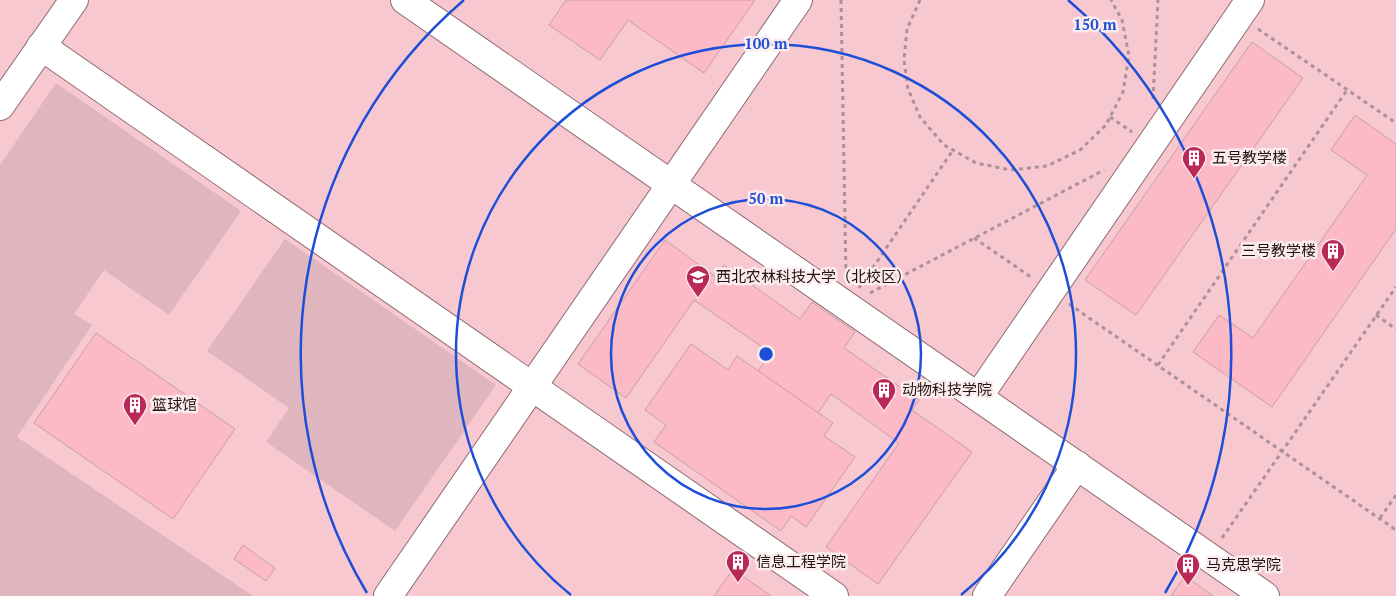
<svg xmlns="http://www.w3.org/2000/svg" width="1396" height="596" font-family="'PT Serif','Noto Sans SC',serif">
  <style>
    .built { fill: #f8c8d0 }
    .green { fill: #dfb6bd }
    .building { fill: #fcb9c6; stroke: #c6a0a6 }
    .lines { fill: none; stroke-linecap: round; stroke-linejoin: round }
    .minor-casing { stroke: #8e6b71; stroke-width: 30 }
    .path { stroke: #ab9296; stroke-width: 3; stroke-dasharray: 4 4; stroke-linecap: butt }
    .minor { stroke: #fff; stroke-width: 28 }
    .ring { fill: none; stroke: #1d4ed8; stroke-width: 2.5 }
    .labels { text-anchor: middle; stroke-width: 5; stroke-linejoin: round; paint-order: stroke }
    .poi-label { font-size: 15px; fill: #201215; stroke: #fcecee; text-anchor: start }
    .centre { fill: #1d4ed8; stroke: #fcecee; stroke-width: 2.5 }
    .ring-label { font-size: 15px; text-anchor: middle; font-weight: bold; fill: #1d4ed8; stroke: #fcecee; stroke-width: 5; stroke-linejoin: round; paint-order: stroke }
  </style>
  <rect width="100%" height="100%" fill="#fadadf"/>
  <rect class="built" x="0" y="0" width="1396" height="596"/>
  <g class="green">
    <path d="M56,83L241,211L169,315L104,270L74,314L92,325L17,437L253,596H0V165Z"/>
    <path d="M285,239L496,385L395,531L266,442L289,408L207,351Z"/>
  </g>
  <g class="building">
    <path d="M566,0H755L704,73L628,20L600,60L549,25Z"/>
    <path d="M1252,42L1303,78L1136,315L1085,280Z"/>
    <path d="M1355,115L1396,144V229L1272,407L1193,352L1219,315L1253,338L1367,175L1331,150Z"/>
    <path d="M665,240L716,277L724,265L800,319L812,302L855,332L844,348L919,400L912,410L972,452L878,584L826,547L899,443L831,394L818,413L758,371L771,353L694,300L626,398L578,364Z"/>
    <path d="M96,333L235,429L173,519L34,423Z"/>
    <path d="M691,344L728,370L737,356L833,423L824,436L855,457L806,527L791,516L781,531L654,442L666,425L645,410Z"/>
    <path d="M243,545L275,568L266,581L234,559Z"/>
    <path d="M733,569L771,596H714Z"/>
    <path d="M1185,576L1213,596H1171Z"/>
  </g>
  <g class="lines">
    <g class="minor-casing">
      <g id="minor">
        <path d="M405,0L1265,596"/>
        <path d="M41,46L834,596"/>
        <path d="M0,106L74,0"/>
        <path d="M978,397L1250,0"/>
        <path d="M388,596L798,0"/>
        <path d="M987,596L1077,465"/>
      </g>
    </g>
    <g class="path">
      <path d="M841,0L846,277"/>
      <path d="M920,0L907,29L904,60L908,89L920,117L944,145L953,150L976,163L1011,170L1047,166L1080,150L1106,125L1123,92L1129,56L1122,20L1111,0"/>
      <path d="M1258,29L1396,123"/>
      <path d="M1153,99L1158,0"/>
      <path d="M1110,117L1132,132"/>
      <path d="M974,238L1031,277"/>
      <path d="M859,288L953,150"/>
      <path d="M870,293L1104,170"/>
      <path d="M1069,304L1396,530"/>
      <path d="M1376,315L1396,329"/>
      <path d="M1158,365L1347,90"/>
      <path d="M1380,518L1396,495"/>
      <path d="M1222,538L1396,287"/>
    </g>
    <use href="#minor" class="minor"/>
  </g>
  <g class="ring">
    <circle cx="766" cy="354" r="155"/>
    <path d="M571 595A310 310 0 1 1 961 595"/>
    <path d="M367 593A465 465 0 0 1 464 0M1068 0A465 465 0 0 1 1165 593"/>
  </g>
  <defs>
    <g id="building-pin" transform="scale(1.25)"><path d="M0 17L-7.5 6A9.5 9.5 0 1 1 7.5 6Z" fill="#b82958" stroke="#fcecee"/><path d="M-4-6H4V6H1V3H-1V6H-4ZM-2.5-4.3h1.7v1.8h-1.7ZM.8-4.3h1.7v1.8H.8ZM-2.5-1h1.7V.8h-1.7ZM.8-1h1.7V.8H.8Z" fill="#fff"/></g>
    <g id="university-pin" transform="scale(1.25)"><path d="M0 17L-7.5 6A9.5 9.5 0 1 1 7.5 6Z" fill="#b82958" stroke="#fcecee"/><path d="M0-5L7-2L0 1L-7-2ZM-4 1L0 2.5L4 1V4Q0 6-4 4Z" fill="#fff"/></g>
  </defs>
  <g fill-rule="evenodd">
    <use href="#building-pin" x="1194" y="158"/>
    <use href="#building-pin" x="1333" y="251"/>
    <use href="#university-pin" x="698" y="277"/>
    <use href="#building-pin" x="884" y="390"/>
    <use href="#building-pin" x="135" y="405"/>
    <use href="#building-pin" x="738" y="562"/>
    <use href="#building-pin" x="1188" y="565"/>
  </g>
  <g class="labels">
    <g class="poi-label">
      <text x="1212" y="163">五号教学楼</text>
      <text x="1316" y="256" text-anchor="end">三号教学楼</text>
      <text x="716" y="282">西北农林科技大学（北校区）</text>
      <text x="902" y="395">动物科技学院</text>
      <text x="152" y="410">篮球馆</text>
      <text x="756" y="567">信息工程学院</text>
      <text x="1206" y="570">马克思学院</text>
    </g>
  </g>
  <circle cx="766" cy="354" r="8" class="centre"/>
  <g class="ring-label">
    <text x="1095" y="30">150 m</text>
    <text x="766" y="49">100 m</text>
    <text x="766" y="204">50 m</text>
  </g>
</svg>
